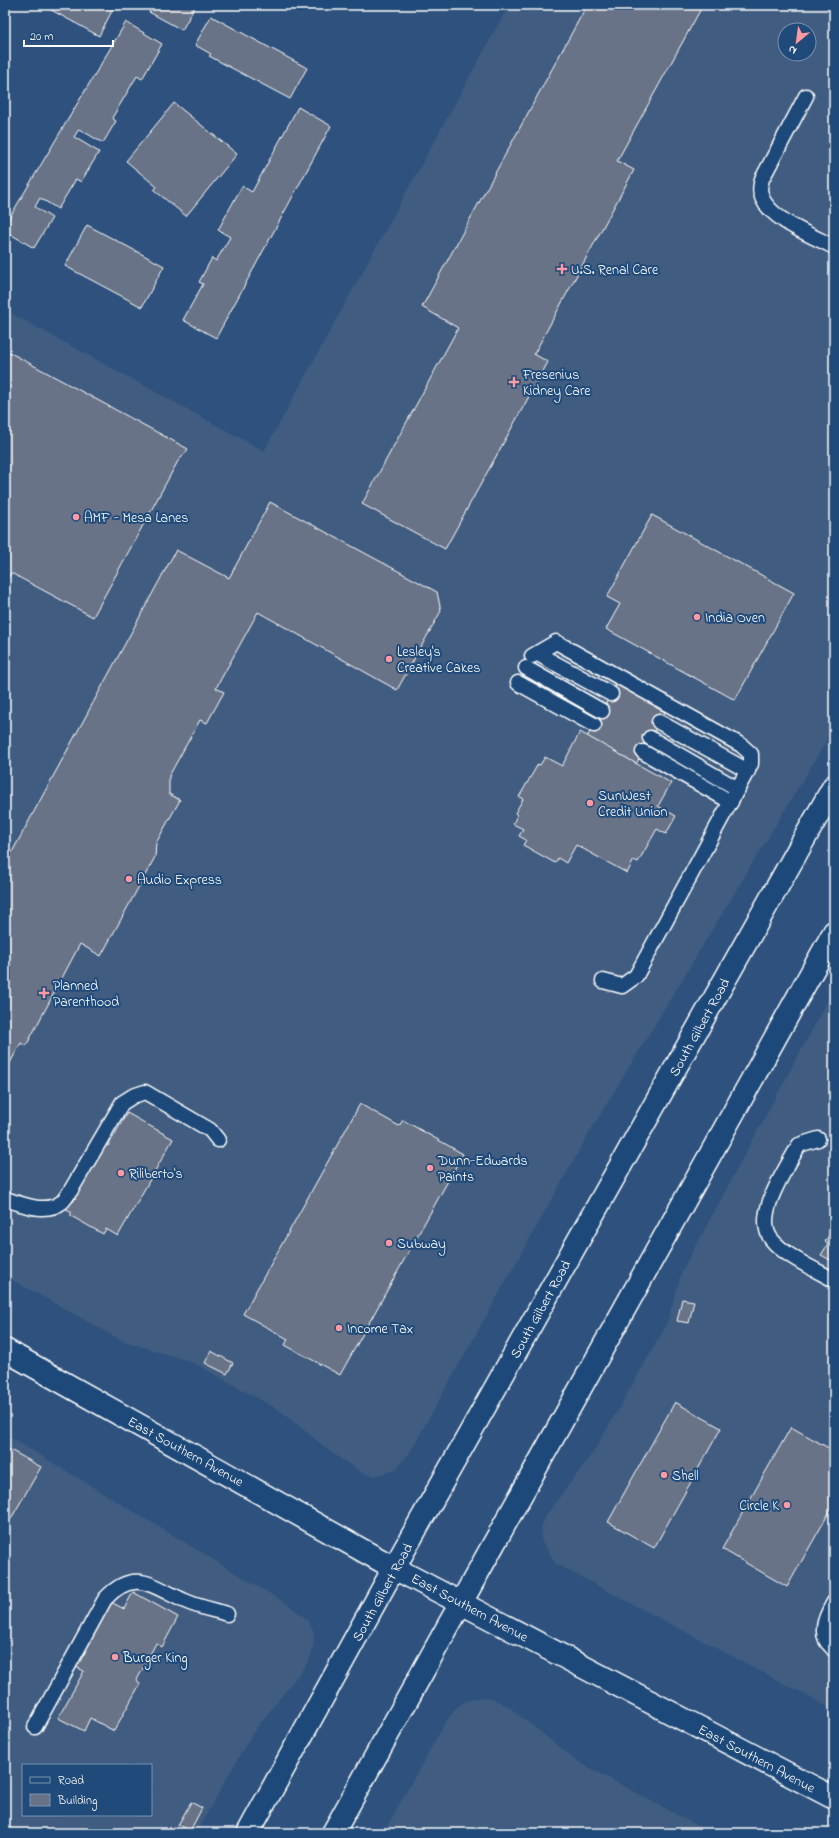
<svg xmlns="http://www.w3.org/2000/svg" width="839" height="1838" font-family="'Indie Flower',sans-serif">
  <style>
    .built { fill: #3f5c80; fill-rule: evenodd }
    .building { fill: #687387; stroke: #fff }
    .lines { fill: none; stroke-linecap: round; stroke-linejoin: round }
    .lane-casing { stroke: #fff; stroke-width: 17 }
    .secondary-casing { stroke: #fff; stroke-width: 25 }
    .primary-casing { stroke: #fff; stroke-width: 25 }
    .lane { stroke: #1f4a7a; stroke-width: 14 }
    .secondary { stroke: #1f4a7a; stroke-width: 22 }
    .primary { stroke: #1f4a7a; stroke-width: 22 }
    .poi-dot { fill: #ff9aa2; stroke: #1f4a7a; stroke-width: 1.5 }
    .labels { text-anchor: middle; stroke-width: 4; stroke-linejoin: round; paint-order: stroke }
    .poi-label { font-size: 14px; fill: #fff; stroke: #1f4a7a; text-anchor: start }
    .street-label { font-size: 14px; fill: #fff; stroke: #1f4a7a }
  </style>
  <rect width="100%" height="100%" fill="#2e527d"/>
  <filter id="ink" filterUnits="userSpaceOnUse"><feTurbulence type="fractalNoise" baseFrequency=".025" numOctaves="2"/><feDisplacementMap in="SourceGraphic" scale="8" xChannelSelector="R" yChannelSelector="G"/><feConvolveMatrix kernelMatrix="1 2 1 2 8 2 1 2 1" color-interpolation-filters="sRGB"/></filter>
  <g filter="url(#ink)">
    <g class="built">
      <path d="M509,5H834V729L588,1135L409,1454L397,1468L376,1476L362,1473L332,1453L279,1410L194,1363L121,1340L5,1276V310L264,451ZM785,30H809V54H785Z"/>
      <path d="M834,989V1710L556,1564L541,1541L542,1522L546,1515L594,1451L666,1326L682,1271Z"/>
      <path d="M5,1434L287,1604L307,1619L314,1632L313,1649L309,1661L252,1734L196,1833H5ZM23,1765H151V1815H23Z"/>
      <path d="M481,1697L494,1699L509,1707L577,1761L711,1833H383L446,1721L458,1706L469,1700Z"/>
    </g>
    <g class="building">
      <path d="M42,5H109L114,7L99,36Z"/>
      <path d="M152,5H196L182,30L149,12Z"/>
      <path d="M587,5H703L617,161L634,170L534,354L548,362L445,549L362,504L458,328L422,307Z"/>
      <path d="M211,16L307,68L290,99L209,56L211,54L195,45Z"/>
      <path d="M126,22L162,44L142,79L137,76L112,118L116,121L103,143L79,129L74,137L99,152L81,182L76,179L58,209L40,198L35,207L52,218L34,248L5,231V225Z"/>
      <path d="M174,103L237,154L186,216L154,190L157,187L126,161Z"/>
      <path d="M298,107L331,126L216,338L183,320L203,284L199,282L212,258L216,261L230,237L218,230L242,186L252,192Z"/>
      <path d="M87,225L164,266L142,307L65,266Z"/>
      <path d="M5,350L188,449L184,455L178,461L93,617L11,573L5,583Z"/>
      <path d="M270,502L437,592L441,611L397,690L258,612L216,688L224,692L207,723L200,720L169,776V794L180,800L156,843L155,857L101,956L80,944L26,1046L21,1043L5,1072V865L176,550L229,578Z"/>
      <path d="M652,515L794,593L735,700L606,629L620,604L607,597Z"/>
      <path d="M617,684L627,690L629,686L658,703L655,707L665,712L636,764L587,737Z"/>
      <path d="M580,732L671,783L658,806L676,816L666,834L657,829L638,862L634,860L627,873L576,845L566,863L558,858L555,863L523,845L526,840L519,836L523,829L513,824L517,815L515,813L523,799L519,797L538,764L540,765L545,757L562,766Z"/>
      <path d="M360,1104L399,1126L403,1120L463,1154L340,1375L285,1345L288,1339L243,1314Z"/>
      <path d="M127,1113L173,1139L118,1236L106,1229L103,1234L71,1216V1212L65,1208L70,1201L73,1202L105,1145L108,1146Z"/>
      <path d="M834,1226V1262L821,1255L828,1244L825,1242Z"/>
      <path d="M682,1299L694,1301L689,1323L677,1321Z"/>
      <path d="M211,1351L233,1363L227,1374L205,1363Z"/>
      <path d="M675,1402L721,1428L654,1548L608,1522Z"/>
      <path d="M791,1427L834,1451V1504L787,1587L722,1549Z"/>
      <path d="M5,1447L41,1467L5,1529Z"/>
      <path d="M133,1592L178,1617L162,1647L156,1643L137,1680L140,1684L114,1731L90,1718L84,1731L58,1718L84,1671L76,1667L111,1602L124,1609Z"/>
      <path d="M191,1802L202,1808L190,1831L178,1825Z"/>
    </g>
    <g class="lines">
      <g class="lane-casing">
        <g id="lane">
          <path d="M806,96L762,179C761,183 759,190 761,194C766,218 813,236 834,247"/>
          <path d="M538,654L611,694"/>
          <path d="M532,656L556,642L741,745L751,754V764L636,976L622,986L603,981"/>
          <path d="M526,668L602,711"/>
          <path d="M518,683L594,725"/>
          <path d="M659,722L748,771"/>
          <path d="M650,738L738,789"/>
          <path d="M643,752L731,802"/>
          <path d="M818,1139L799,1145C787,1168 752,1216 772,1240C785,1256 816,1270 834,1280"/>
          <path d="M5,1199C22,1204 45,1215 62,1202C65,1199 68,1194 71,1190L122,1103L133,1096L145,1092L210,1130L218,1140"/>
          <path d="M834,1602C828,1613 820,1627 826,1640C827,1643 832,1647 834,1650"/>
          <path d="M35,1727L105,1599C135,1567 153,1587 185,1601C198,1607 214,1610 227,1614"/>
        </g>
      </g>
      <g class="secondary-casing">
        <path id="secondary" d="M5,1350L394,1568L834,1798"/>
      </g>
      <g class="primary-casing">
        <g id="primary">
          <path d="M248,1833L394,1568L834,786"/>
          <path d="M333,1833L834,932"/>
        </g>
      </g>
      <use href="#lane" class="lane"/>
      <use href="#secondary" class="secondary"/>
      <use href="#primary" class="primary"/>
    </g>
  </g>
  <g class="poi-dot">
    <path d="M560 263h4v4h4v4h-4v4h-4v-4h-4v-4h4z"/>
    <path d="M512 376h4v4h4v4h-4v4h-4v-4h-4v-4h4z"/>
    <circle cx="76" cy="517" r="4"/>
    <circle cx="697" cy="617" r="4"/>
    <circle cx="389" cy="659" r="4"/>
    <circle cx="590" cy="803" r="4"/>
    <circle cx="129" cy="879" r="4"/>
    <path d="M42 987h4v4h4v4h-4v4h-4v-4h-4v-4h4z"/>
    <circle cx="430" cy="1168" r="4"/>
    <circle cx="121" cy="1173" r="4"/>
    <circle cx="389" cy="1243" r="4"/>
    <circle cx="339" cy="1328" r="4"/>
    <circle cx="664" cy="1475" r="4"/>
    <circle cx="787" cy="1505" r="4"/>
    <circle cx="115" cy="1657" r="4"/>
  </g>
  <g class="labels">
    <g class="poi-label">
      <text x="571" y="274">U.S. Renal Care</text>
      <text x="523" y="379">Fresenius<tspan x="523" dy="16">Kidney Care</tspan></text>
      <text x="84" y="522">AMF - Mesa Lanes</text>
      <text x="705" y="622">India Oven</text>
      <text x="397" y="656">Lesley's<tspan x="397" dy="16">Creative Cakes</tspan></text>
      <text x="598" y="800">SunWest<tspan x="598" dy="16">Credit Union</tspan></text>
      <text x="137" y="884">Audio Express</text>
      <text x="53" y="990">Planned<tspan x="53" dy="16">Parenthood</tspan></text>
      <text x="438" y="1165">Dunn-Edwards<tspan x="438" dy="16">Paints</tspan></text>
      <text x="129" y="1178">Riliberto's</text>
      <text x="397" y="1248">Subway</text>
      <text x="347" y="1333">Income Tax</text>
      <text x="672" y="1480">Shell</text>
      <text x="779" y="1510" text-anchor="end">Circle K</text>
      <text x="123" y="1662">Burger King</text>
    </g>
    <g class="street-label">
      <text transform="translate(699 1027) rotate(-61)" y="5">South Gilbert Road</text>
      <text transform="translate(540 1309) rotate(-61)" y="5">South Gilbert Road</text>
      <text transform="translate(186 1451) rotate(29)" y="5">East Southern Avenue</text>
      <text transform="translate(382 1592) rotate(-61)" y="5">South Gilbert Road</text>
      <text transform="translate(470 1607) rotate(28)" y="5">East Southern Avenue</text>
      <text transform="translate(757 1758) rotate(28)" y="5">East Southern Avenue</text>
    </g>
  </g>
  <rect width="839" height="1838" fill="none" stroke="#1f4a7a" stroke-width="20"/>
  <rect x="10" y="10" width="819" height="1818" fill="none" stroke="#fff" stroke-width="1.5" filter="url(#ink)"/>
  <rect x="22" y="1764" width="130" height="52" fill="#1f4a7a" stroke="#7992af"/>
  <rect x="30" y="1777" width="20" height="6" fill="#1f4a7a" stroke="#7992af"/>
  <text x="58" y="1784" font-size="12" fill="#ffffff">Road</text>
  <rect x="30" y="1794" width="20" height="12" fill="#687387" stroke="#7992af"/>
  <text x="58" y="1804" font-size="12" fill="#ffffff">Building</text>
  <g transform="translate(797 42) rotate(209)"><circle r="19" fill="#1f4a7a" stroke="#7992af"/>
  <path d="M0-3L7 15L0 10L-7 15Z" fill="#ff9aa2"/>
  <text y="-6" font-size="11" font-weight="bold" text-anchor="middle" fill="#ffffff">N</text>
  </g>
  <path d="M24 40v6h89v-6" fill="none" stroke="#ffffff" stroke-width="2"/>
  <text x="30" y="40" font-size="12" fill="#ffffff" stroke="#1f4a7a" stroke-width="3" paint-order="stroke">20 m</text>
</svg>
